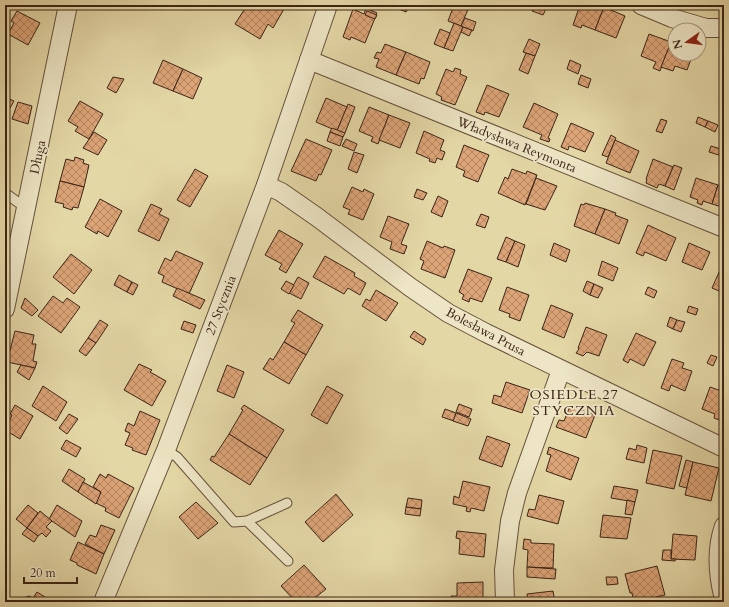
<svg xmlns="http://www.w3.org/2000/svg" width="729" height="607" font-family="Cardo,serif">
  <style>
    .building { fill: url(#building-cross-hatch); stroke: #3b2417 }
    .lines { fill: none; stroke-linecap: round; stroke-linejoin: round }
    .service-casing { stroke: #65513b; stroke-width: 11 }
    .minor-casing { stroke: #65513b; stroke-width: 20 }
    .path { stroke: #3b2417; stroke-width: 2.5; stroke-dasharray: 3 2; stroke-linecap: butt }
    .service { stroke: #ede5c5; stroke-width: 9 }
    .minor { stroke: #ede5c5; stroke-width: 18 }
    .labels { text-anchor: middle; stroke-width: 3.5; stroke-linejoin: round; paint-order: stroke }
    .street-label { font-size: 13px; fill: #3b2417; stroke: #ede5c5 }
    .neighbourhood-label { font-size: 14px; letter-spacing: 1px; fill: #3b2417; stroke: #ede5c5 }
  </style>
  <defs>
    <pattern id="building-cross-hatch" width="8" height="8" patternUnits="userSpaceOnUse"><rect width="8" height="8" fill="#dca477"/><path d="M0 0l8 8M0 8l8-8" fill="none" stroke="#b48561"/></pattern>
  </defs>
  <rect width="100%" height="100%" fill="#e4d7a6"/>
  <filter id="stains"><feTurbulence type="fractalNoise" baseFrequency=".005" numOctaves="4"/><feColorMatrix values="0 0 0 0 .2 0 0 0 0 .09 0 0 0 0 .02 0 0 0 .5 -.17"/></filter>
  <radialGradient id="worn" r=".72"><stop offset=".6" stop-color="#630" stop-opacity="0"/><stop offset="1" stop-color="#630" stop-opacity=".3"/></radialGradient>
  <g class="building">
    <path d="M244,5H277L284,9L273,28L268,24L260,39L235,24L244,10L242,9Z"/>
    <path d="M395,5H410L406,12L394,7Z"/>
    <path d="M454,5H464L469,7L461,26L448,21Z"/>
    <path d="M531,5H548L543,15L532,11L534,6Z"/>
    <path d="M580,5H598L604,7L595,30L582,25L581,28L573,25Z"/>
    <path d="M604,7L625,16L616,38L595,30Z"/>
    <path d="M366,8L377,13L365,43L351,37L350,40L343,37L353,9L364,14Z"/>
    <path d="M17,11L40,23L28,45L8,34L14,23L11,21Z"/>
    <path d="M367,11L377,15L375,19L365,15Z"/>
    <path d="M465,18L476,22L473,31L461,26Z"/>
    <path d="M454,23L463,27L453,51L444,48Z"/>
    <path d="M463,27L472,30L469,36L461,32Z"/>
    <path d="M440,29L450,33L444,48L434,44Z"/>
    <path d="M649,34L671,42L660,71L653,68L656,62L641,56Z"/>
    <path d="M529,39L540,44L535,56L523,52Z"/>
    <path d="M671,42L675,43V54H693L687,70L675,66L673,71L661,67Z"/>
    <path d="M385,44L406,52L396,75L376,67L379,59L374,58L377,52L381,53Z"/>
    <path d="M406,52L430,62L424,79L421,78L419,84L396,75Z"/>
    <path d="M526,53L535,56L528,74L519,70Z"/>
    <path d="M163,60L183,69L173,91L153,83Z"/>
    <path d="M570,60L581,65L578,74L567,69Z"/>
    <path d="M455,68L461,70L460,74L467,77L455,105L441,100L442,97L436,94L446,69L453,72Z"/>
    <path d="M183,69L202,78L193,99L173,91Z"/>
    <path d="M581,75L591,79L588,88L578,84Z"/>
    <path d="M113,77L124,79L116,93L107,88Z"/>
    <path d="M487,85L509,94L499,117L485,112L484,115L476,112Z"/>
    <path d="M326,98L347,107L337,131L316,122Z"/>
    <path d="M9,99L14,101L10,108L6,106Z"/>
    <path d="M80,101L103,114L89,139L75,131L78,127L68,121Z"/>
    <path d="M18,102L32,106L28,124L12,119Z"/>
    <path d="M534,103L558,114L548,138L550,139L549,142L540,139L542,135L523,127Z"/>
    <path d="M348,104L355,107L345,133L337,131Z"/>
    <path d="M369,107L389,115L378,144L371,141L373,137L359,131Z"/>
    <path d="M389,115L410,123L400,148L379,140Z"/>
    <path d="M698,117L708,121L705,127L696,123Z"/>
    <path d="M661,119L667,121L662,133L656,131Z"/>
    <path d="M708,121L718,125L715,132L705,127Z"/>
    <path d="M571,123L594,133L585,152L569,146L568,150L561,147Z"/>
    <path d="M332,128L345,133L343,137L330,132Z"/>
    <path d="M424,131L444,140L440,150L445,152L442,160L437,158L435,163L429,161L430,159L416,153Z"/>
    <path d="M94,132L107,140L98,155L83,148Z"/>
    <path d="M330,132L343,137L340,146L327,141Z"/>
    <path d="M611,135L616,138L608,157L602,155Z"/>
    <path d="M306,139L332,150L321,175L319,174L316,181L291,171Z"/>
    <path d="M346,139L357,144L354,151L342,146Z"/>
    <path d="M615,140L639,151L630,173L606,163Z"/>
    <path d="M464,145L489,155L478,182L463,176L465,171L456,167Z"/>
    <path d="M711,146L724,150L722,156L709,152Z"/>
    <path d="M354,152L364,155L357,173L348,169Z"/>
    <path d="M75,157L84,160L83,163L89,165L84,187L60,181L66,159L74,161Z"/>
    <path d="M653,159L673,167L665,186L659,184L657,188L646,183L647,179H646Z"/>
    <path d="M674,165L682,168L674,190L665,186Z"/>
    <path d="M195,169L208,176L190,207L177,200Z"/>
    <path d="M512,169L526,174L527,171L537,175L525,205L498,193L505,177L508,179Z"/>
    <path d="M536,178L557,186L545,210L526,204Z"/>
    <path d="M696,178L718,185L712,204L703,201L702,205L697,203L698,200L690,197Z"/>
    <path d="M60,181L84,187L78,208L73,207L72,210L63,207L64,204L55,202Z"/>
    <path d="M718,185L724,187V213L721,212L722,207L712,204Z"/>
    <path d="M352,187L363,192L364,189L374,194L363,220L348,214L350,210L343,207Z"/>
    <path d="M417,189L427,193L423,200L414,197Z"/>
    <path d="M438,196L448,201L442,217L431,212Z"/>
    <path d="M100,199L122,211L108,237L98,231L97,234L85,227Z"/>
    <path d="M585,203L605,209L595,234L574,226L581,204L584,205Z"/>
    <path d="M151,204L162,209L159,214L169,219L159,241L138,231Z"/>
    <path d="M605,209L616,213L615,215L628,220L619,244L595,234Z"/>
    <path d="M481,214L489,217L485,228L476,225Z"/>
    <path d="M388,216L409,224L401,244L407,246L404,254L390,249L392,242L380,237Z"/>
    <path d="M648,225L676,238L666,261L645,252L643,256L636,253Z"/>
    <path d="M279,230L303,244L286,273L279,269L282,264L265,255Z"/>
    <path d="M506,237L515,241L506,262L497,259Z"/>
    <path d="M427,241L443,248L444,246L455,250L445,278L421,269L424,261L420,259Z"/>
    <path d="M515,241L525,245L518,267L506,262Z"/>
    <path d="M554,243L570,250L566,262L550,255Z"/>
    <path d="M689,243L710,252L702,270L682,262Z"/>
    <path d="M176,251L203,263L189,294L162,282L164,276L158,273L165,258L171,261Z"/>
    <path d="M71,254L92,270L74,294L53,277Z"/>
    <path d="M325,256L355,273L354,276L366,283L360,295L348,288L344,294L313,277Z"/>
    <path d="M602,261L618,268L613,281L598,275Z"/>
    <path d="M468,269L492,278L482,302L470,298L469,302L462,299L464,295L459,292Z"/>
    <path d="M720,270L724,272V293L712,288Z"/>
    <path d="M119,275L132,282L127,292L114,285Z"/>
    <path d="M298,277L309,283L301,299L289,293Z"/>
    <path d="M286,281L294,285L289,294L281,289Z"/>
    <path d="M587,281L594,284L590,295L583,291Z"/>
    <path d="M132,282L138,285L133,295L127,292Z"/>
    <path d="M594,284L603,288L598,298L590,295Z"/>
    <path d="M507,287L529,295L520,321L509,317L510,314L499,310Z"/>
    <path d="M648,287L657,291L654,298L645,294Z"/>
    <path d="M177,288L205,300L200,309L173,296Z"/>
    <path d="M376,290L398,303L386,321L362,306L366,299L370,301Z"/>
    <path d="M53,296L63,303L67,298L80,307L61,333L38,316Z"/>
    <path d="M25,298L38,310L32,316L21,308Z"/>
    <path d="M551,305L573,314L564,338L542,329Z"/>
    <path d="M689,306L698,309L696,315L687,312Z"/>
    <path d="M298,310L323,325L306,355L284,342L295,323L291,321Z"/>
    <path d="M670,317L677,320L673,329L667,326Z"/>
    <path d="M100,320L108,325L96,343L88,338Z"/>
    <path d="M677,320L685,322L681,332L673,329Z"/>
    <path d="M184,321L196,325L193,333L181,329Z"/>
    <path d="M586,327L607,335L599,356L587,352L583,356L576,353L579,349L578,348Z"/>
    <path d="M15,331L34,335L32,344H36L33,361L37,362L35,368L7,362Z"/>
    <path d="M414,331L426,339L423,345L410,337Z"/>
    <path d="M636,333L656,342L644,366L630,359L628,363L623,360Z"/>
    <path d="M88,338L96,343L86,356L79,351Z"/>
    <path d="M284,342L306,355L289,384L263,369L270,358L273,360Z"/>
    <path d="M711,355L717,357L713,366L707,363Z"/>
    <path d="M672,359L684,363L682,368L692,371L685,391L671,385L669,391L661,388Z"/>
    <path d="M139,364L152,370L150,372L166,381L152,406L124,390Z"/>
    <path d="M21,365L35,368L29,380L17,372Z"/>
    <path d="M227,365L244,372L234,398L217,391Z"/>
    <path d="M506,382L530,390L522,413L492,403L494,395L501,397Z"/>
    <path d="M43,386L67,402L56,421L32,406Z"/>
    <path d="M327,386L343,395L327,424L311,415Z"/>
    <path d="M710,387L724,392V416L722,421L714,418L715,414L702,409Z"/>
    <path d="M459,404L472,409L469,417L456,412Z"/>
    <path d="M15,405L33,416L20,439L5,430L12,415L10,414Z"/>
    <path d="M244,405L284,430L267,458L229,434L243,410L241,409Z"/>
    <path d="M570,406L595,415L586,438L556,427L559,420L564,421Z"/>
    <path d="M445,409L456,413L454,421L442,417Z"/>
    <path d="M140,411L160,420L146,455L132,450L133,448L125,445L130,433L125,431L128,423L134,426Z"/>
    <path d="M456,413L471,419L468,426L453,421Z"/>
    <path d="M69,414L78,419L67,434L59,428Z"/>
    <path d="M229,434L267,458L250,485L210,460L212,456L214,457Z"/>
    <path d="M487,436L510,444L502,467L479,459Z"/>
    <path d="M66,440L81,448L76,457L61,449Z"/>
    <path d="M637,445L647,448L644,463L626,459L629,448L636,450Z"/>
    <path d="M549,447L579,458L571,480L546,471L551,455L547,454Z"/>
    <path d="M653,450L682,456L674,489L646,483Z"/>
    <path d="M686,460L693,462L687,488L679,486Z"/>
    <path d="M693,462L719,468L711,501L685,495Z"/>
    <path d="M69,469L85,479L78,492L62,481Z"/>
    <path d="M100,474L106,478L108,474L134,488L119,518L105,511L106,508L96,503L101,492L93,487Z"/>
    <path d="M463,481L490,487L484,511L471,508L470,512L466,511L467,507L453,504L454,496L459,498Z"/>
    <path d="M83,482L101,492L96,504L78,492Z"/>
    <path d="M614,486L638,490L635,502L611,498Z"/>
    <path d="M336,494L353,515L323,542L305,522Z"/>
    <path d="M539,495L564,501L558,524L527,516L529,509L535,510Z"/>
    <path d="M408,498L422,500L421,509L406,507Z"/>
    <path d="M627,500L635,502L632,515L625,514Z"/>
    <path d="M196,502L218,523L198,539L179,517Z"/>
    <path d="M28,505L38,513L27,528L16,519Z"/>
    <path d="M57,505L82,521L75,537L49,519Z"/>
    <path d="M406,507L421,509L420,516L405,514Z"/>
    <path d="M40,511L52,521L46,527L51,531L46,537L42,533L38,536L27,528Z"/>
    <path d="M603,515L631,518L627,539L600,537Z"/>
    <path d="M101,525L115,530L104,554L85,544L90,535L96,537Z"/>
    <path d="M27,528L38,536L34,542L22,534Z"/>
    <path d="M457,531L486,534L484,557L459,554L460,539L456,538Z"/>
    <path d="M673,534L697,536L695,560L671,559Z"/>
    <path d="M524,539L531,540V543L554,544L553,568L527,567L528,550L523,549Z"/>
    <path d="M78,542L104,554L96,574L77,565V563L70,560Z"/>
    <path d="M663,550H671V559H676L675,561L662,560Z"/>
    <path d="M304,565L326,589L316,597L318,600L315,602H296L281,586Z"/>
    <path d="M657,566L665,595L634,602L632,593H630L625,574Z"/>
    <path d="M527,567L556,569L555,579L527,577Z"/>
    <path d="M606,577H617L618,584L607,585Z"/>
    <path d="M483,582V602H452L451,596H457V583Z"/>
    <path d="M553,591L555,602H528L527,594Z"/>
    <path d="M37,592L53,602H23L26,597L29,596L33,598Z"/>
    <path d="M695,597L697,602H680Z"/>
  </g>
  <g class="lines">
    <g class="service-casing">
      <g id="service">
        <path d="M5,193L26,208"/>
        <path d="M166,450L177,457L234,522L247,521L288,561"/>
        <path d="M247,521L287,503"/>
      </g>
    </g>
    <g class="minor-casing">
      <g id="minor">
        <path d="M641,5L672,18L706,28H724"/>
        <path d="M309,60L724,228"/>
        <path d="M266,185L281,192L317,217L410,287L448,313L486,333L724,448"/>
        <path d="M5,309L68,5"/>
        <path d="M724,526C716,549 718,576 724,599"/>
        <path d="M103,602L166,450L266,185L328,5"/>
        <path d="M505,602L504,570L510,521L517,493L561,370"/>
      </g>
    </g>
    <path class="path" d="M721,509L724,496"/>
    <use href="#service" class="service"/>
    <use href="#minor" class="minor"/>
  </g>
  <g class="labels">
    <g class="street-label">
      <text transform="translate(517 144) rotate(22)" y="5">Władysława Reymonta</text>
      <text transform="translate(37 157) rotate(-78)" y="5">Długa</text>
      <text transform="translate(220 305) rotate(-69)" y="5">27 Stycznia</text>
      <text transform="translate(486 331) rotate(28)" y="5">Bolesława Prusa</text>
    </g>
    <g class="neighbourhood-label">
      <text x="574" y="399">OSIEDLE 27<tspan x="574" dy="16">STYCZNIA</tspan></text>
    </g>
  </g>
  <rect width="729" height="607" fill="none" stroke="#e4d7a6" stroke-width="20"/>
  <rect x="6" y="6" width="717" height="595" fill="none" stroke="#3b2417" stroke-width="2"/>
  <rect x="10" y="10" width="709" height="587" fill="none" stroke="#3b2417"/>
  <g transform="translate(687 42) rotate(256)"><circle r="19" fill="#ede5c5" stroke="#a6987f"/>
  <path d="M0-3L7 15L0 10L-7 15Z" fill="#8f2418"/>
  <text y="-6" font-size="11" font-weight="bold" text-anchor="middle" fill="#3b2417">N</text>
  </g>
  <path d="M24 577v6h53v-6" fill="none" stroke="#3b2417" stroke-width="2"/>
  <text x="30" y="577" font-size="12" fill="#3b2417" stroke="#ede5c5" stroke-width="3" paint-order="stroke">20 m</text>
  <rect width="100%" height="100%" filter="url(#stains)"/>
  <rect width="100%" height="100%" fill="url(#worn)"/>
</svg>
